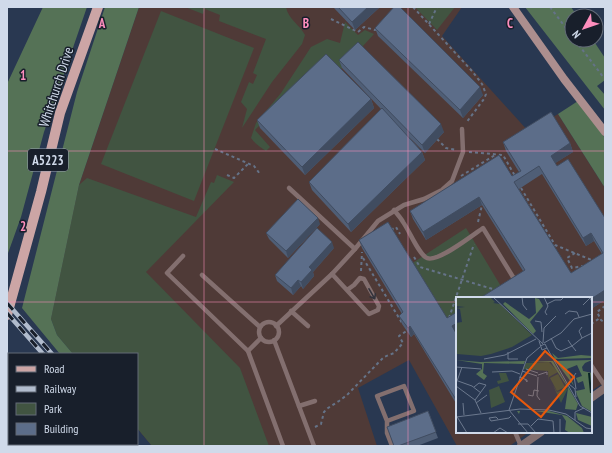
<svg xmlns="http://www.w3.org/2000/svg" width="612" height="453" font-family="'PT Sans Narrow',sans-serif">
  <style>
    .education { fill: #4f3a37 }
    .green { fill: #415441 }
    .forest { fill: #557256 }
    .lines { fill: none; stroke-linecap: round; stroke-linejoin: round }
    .path { stroke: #657388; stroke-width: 2; stroke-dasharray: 3 3; stroke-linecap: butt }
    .lane { stroke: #836f6f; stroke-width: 4.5 }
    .street { stroke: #836f6f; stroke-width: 8 }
    .secondary { stroke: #ac8e8e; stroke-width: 8 }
    .primary { stroke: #cca5a5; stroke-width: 10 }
    .rail-casing { stroke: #b1bccd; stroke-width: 4.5 }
    .rail { stroke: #181f2b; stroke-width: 3; stroke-dasharray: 9; stroke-linecap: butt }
    .wall { fill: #4f5e76; fill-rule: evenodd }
    .shaded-wall { fill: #404c60 }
    .building { fill: #5c6d89; stroke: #404c60; fill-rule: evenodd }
    .oneway { stroke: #33333c }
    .grid { fill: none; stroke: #fe8ebd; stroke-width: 1; stroke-opacity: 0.55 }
    .labels { text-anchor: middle; stroke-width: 3; stroke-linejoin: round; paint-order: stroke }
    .shield { fill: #181f2b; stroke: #99a2b1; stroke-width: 1 }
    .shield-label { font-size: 13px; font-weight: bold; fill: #d0daea }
    .street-label { font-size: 14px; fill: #d0daea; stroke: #181f2b }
    .inset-river { fill: none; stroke: #082324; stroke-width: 2 }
    .inset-road { fill: none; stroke: #6c798e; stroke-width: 1 }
    .view { fill: #e8590c; fill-opacity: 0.15; stroke: #e8590c; stroke-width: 2 }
    .inset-edge { fill: none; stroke: #d0daea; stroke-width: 2 }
    .grid-label { font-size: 13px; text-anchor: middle; font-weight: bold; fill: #fe8ebd; stroke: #181f2b; stroke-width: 3; stroke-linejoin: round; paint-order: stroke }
  </style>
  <rect width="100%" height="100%" fill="#293851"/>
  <path class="education" d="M139,7H462L442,36L529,132L558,114L605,188V382L591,391V298H457V432H529L511,445L508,446H457L409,360L358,388L377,446H152L137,428V354H73L51,319L79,185Z"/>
  <g class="green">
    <path d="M185,7H286C288,19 300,25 305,35L302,44L272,82L242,128L247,109L241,102L249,82L253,84L257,75L253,73L266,39L219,21L220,15L205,9L203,14Z"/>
    <path d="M415,7H455L437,30Z"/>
    <path d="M161,11L254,48L194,201L101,164Z"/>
    <path d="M345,22L358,35L365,30L374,34L363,46L364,48L341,69L327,57L255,130L270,147L266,151C260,147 255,144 251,138L256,123L281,93L311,47L327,39L340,43Z"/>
    <path d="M217,175L234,182L146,272L240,368L269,446H152L137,428V354H73L57,335L51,319L79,185L87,178L196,217L211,182L214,183Z"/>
    <path d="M466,228L505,293L496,298H457V322L450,327L411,264Z"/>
  </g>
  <g class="forest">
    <path d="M43,7H87L44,132L21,217L7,256V84Z"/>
    <path d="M105,7H139L79,185L51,319L57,335L73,354H60L22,308L77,92Z"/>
    <path d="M525,7H571L577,16H572V40H593L605,58V80L597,86L605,95V110Z"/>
    <path d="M578,101L605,138V188L558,114Z"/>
  </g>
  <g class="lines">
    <g class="path">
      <path d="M413,7L472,71L482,84L486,94L484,99L466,123"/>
      <path d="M550,7L572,36"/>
      <path d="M331,19L358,32L364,27L375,30L377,28"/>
      <path d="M429,24L437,7"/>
      <path d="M575,40L604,78"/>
      <path d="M437,139L446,148L457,150"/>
      <path d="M215,149L254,166L260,174"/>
      <path d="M469,152L503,155L515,176"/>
      <path d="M227,175L234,178L248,164"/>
      <path d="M461,176L495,155"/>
      <path d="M521,188L555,245L594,261"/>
      <path d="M478,222L482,205"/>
      <path d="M391,230L396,227L400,234"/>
      <path d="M575,253L567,258L572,268L583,266"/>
      <path d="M414,257L420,267L496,290"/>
      <path d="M363,258L402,323"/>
      <path d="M361,271L362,252"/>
      <path d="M605,306L597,312L601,320L605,323"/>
      <path d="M449,318L474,244"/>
      <path d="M591,324L600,318"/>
      <path d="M315,427L321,424L324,412L328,408L339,401L347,395L380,361L384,357L394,353L403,343L399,336L408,330"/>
    </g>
    <g class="lane">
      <path d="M289,188L355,249"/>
      <path d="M394,210C397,214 401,218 403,222C409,230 419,255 427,258C437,263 473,235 483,228L513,277"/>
      <path d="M183,256L167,273L248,351L261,338"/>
      <path d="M332,274L369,314L378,310L379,306L364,279L360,278L354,285L347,290"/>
      <path d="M202,275L260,327"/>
      <path d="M291,311L308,326"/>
      <circle cx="269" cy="332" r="10"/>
      <path d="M276,326L332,274L355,249L378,221L404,205L424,199L442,190L452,181L463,152L462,129"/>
      <path d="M274,340L314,446"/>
      <path d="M248,351L283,446"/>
      <path d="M591,365L605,386"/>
      <path d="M7,395L9,394"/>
      <path d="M299,406L315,401"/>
      <path d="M387,421L414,411L404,386L377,396L387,421V433L392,446"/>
      <path d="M515,432L521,446"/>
      <path d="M76,444V446"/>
    </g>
    <g class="street">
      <path d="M591,398L605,388"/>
      <path d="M521,446L541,432"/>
    </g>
    <path class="secondary" d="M513,7L564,79L605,132"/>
    <path class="primary" d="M7,315L41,192L60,113L98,7"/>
    <g class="rail-casing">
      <g id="rail">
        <path d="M7,303L52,354"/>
        <path d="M7,313L43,354"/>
        <path d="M122,444L124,446"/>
        <path d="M130,444L132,446"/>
      </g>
    </g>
    <use href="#rail" class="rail"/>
  </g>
  <g class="wall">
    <path d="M333,7H380L355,30Z"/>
    <path d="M375,28L483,95L463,118L378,36Z"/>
    <path d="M339,60L444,132L425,153L409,137L422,152L425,160L351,232L312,190L309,182L381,109L342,68Z"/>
    <path d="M371,99L374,108L305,175L260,128L257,120Z"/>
    <path d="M503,142L570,143L573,152L555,163L557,166L605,218V300L591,309V298L523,271L482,205L426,240L413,219L410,211L512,176L519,172L506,151ZM542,174L586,246L594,241L602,254L571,273L519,189Z"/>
    <path d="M320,224L288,258L269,239L266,233Z"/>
    <path d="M359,240L447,318L457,333L456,334L457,335V405L414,334L411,337L402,324L399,316L402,314L362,248Z"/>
    <path d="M334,248L313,272L314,276L303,289L301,286L293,295L277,281L275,275Z"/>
    <path d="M428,411L438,438L417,446H394Z"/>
  </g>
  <g class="shaded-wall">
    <path d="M368,7H380L355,30L352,22Z"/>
    <path d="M480,87L483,95L463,118L460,110Z"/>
    <path d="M371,99L374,108L305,175L302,167Z"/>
    <path d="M441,124L444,132L425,153L422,145Z"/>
    <path d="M570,143L573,152L554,164L551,156Z"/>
    <path d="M422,152L425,160L351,232L348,224Z"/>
    <path d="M479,197L482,205L426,240L423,232Z"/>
    <path d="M318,218L320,224L288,258L286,251Z"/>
    <path d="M591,233L594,241L586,246L583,238Z"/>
    <path d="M332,242L334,248L313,272L314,276L303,289L301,282L309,267Z"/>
    <path d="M298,280L301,286L293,295L291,288Z"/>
    <path d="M605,290V300L591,309V299Z"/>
    <path d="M457,323V333L455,334L452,326Z"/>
    <path d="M410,326L414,334L411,337L408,328Z"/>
  </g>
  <g class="building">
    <path d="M338,7H368L352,22Z"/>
    <path d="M394,7H400L480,87L460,110L375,28Z"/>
    <path d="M358,42L441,124L422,145L339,60Z"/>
    <path d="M326,54L371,99L302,167L257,120Z"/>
    <path d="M382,108L422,152L348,224L309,182Z"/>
    <path d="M551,112L570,143L551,156L557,166L568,159L605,218V290L591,299V298H480L525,270L479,197L423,232L410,211L499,155L512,176L521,171L503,142ZM539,166L583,238L591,233L603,253L571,273L514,182Z"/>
    <path d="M298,199L318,218L286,251L266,233Z"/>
    <path d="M388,222L447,318L457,312V323L452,326L457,335V401L410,326L408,328L399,316L403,312L359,240Z"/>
    <path d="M317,228L332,242L309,267L312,270L301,282L298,280L291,288L275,275Z"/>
    <path d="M428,411L436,432L398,446H394L387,427Z"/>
    <path d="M43,444H62V446H36Z"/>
  </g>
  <defs><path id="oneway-shaft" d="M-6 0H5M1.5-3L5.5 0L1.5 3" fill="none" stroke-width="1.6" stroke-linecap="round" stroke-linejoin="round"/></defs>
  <use class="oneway" href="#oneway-shaft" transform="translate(372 294) rotate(60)"/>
  <path class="grid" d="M204,7V446M408,7V446M7,151H605M7,302H457M591,302H605"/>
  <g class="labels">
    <rect class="shield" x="28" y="149" width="40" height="22" rx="3"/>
    <g class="shield-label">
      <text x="48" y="165">A5223</text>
    </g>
    <g class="street-label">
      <text transform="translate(56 87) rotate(-72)" y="5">Whitchurch Drive</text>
    </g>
  </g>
  <g transform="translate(456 297)">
    <rect width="136" height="136" fill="#293851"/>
    <path d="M0,0H34L39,5L37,6L44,7L76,38L56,50L35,57L25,59L1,57L0,26L6,25L4,12L0,11L9,10L0,9ZM93,65L102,75L93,80V85L92,74L67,72L70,66ZM43,76H50L53,84L42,87L41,84L45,83ZM102,77L109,90L101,94L94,81ZM97,88L101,95L112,91L105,106ZM43,89L49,105L35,111L33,93Z" fill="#415441"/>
    <path d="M79,1L83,2L87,9L74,25L80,34L77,37L47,7L49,5L73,22L80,16ZM96,56L102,61L125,58L136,59V61L99,62ZM0,63L24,65L69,64L68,67L28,66L27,76L31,79L28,83L20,77L26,72V67ZM136,63L129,66L126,70L127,74L136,76V115L126,109L121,98L120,94L129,92L127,84L122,86L120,81L126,79L121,68L111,72L118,89L101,66V64ZM71,64H97L122,107L120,113L109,112L112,91L95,65ZM61,114H93L111,119L126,131L128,136H114L109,133L110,124L106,118L79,114H64L63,117ZM120,116L136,120V129L122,123Z" fill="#557256"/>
    <path class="inset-river" d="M133,76L135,96"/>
    <path class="inset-road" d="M37,0L87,47M66,0L67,8L71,13M88,0L92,9L89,15L91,18M91,7L99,3H105L108,0M127,8L134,1L136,5M109,17L113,14L121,15L123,20M79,24L85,25L86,35M126,30L123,34L126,41L136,36M95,41L100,51L105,54L116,49L112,43M83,44L86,53L91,51L89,47L84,49M87,46L88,31L100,19M88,46L105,36L118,22L136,17M91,51L124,109L136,116M120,54L116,49L126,41M52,55V62H62M28,62L49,58L80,42M0,70L25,72M70,72L82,76M66,74L81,79M36,75L56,74L64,77M120,76L118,79L120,92M82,78L91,75V78M63,80L66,81L71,83V85L69,82M82,80L81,99L84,103M2,84L16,89L25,96M0,87L6,70M113,87L119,92L120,100M0,89L19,103L25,116M18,90L23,86L30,88L19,103M72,98L77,99L78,93L83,94M7,106L8,118M20,106L31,98M0,118L11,136M0,120L64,112L93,113L110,117L130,131L136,132M42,122L40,120L33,121L35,124L53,121L55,119M119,123V115L128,111M62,127H72L80,136M75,129L82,122L97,124L98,136M37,136L44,131L52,136M72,136L53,113L71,61L84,50M104,136V122"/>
    <path class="view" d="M89,54L118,80L85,120L55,95Z"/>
    <rect width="136" height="136" class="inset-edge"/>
  </g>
  <g class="grid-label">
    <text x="102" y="28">A</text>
    <text x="306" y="28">B</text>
    <text x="510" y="28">C</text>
    <text x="23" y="80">1</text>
    <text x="23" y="231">2</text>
  </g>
  <rect width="612" height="453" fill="none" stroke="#d0daea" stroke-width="16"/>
  <rect x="8" y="353" width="130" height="92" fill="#181f2b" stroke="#626a77"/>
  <rect x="16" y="366" width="20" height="6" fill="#cca5a5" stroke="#626a77"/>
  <text x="44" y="373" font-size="12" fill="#d0daea">Road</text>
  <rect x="16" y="386" width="20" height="6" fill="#b1bccd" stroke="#626a77"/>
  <text x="44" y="393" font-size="12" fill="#d0daea">Railway</text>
  <rect x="16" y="403" width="20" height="12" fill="#415441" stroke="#626a77"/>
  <text x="44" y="413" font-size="12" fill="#d0daea">Park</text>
  <rect x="16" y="423" width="20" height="12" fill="#5c6d89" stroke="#626a77"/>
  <text x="44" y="433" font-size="12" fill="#d0daea">Building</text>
  <g transform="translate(584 28) rotate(230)"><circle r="19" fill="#181f2b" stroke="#626a77"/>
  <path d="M0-3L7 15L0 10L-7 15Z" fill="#fe8ebd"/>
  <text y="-6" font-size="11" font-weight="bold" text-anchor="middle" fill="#d0daea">N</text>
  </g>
</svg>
